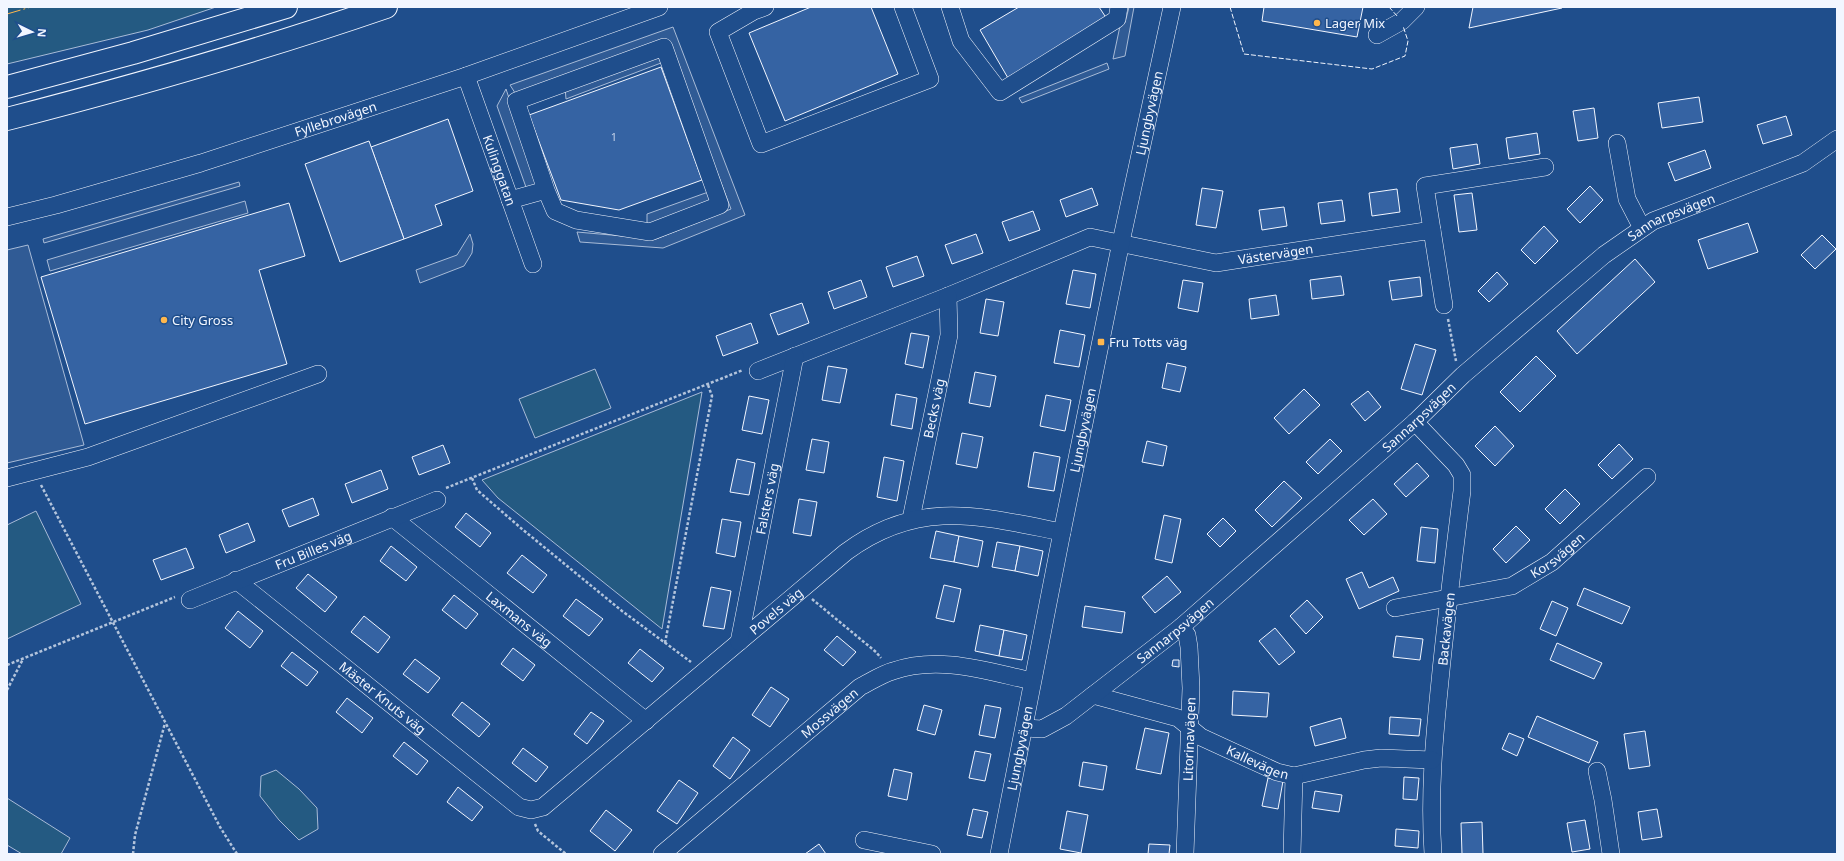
<svg xmlns="http://www.w3.org/2000/svg" width="1844" height="861" font-family="'Noto Sans',sans-serif">
  <style>
    .green { fill: #245a82; stroke: #a8bbd7 }
    .parking { fill: #305b95; stroke: #a8bbd7 }
    .building { fill: #3563a3; stroke: #f2f6ff }
    .lines { fill: none; stroke-linecap: round; stroke-linejoin: round }
    .minor-casing { stroke: #f2f6ff; stroke-width: 18 }
    .highway-casing { stroke: #f2f6ff; stroke-width: 24 }
    .path { stroke: #b3c4dc; stroke-width: 2.5; stroke-dasharray: 3 2; stroke-linecap: butt }
    .minor { stroke: #1f4e8c; stroke-width: 17 }
    .highway { stroke: #1f4e8c; stroke-width: 22 }
    .fence { stroke: #f2f6ff; stroke-width: 1; stroke-dasharray: 5 2; stroke-linecap: butt }
    .power { stroke: #ffb74d; stroke-width: 1; stroke-dasharray: 14 3 2 3; stroke-linecap: butt }
    .poi-dot { fill: #ffb74d; stroke: #1f4e8c; stroke-width: 1.5 }
    .labels { text-anchor: middle; stroke-width: 3; stroke-linejoin: round; paint-order: stroke }
    .number-label { font-size: 11px; fill: #c3d1e8 }
    .poi-label { font-size: 13px; fill: #f2f6ff; stroke: #1f4e8c; text-anchor: start }
    .street-label { font-size: 13px; fill: #f2f6ff; stroke: #1f4e8c }
  </style>
  <rect width="100%" height="100%" fill="#1f4e8c"/>
  <g class="green">
    <path d="M7,7H216L148,30L7,64Z"/>
    <path d="M595,369L611,408L535,438L519,399Z"/>
    <path d="M702,392L662,629L498,498L482,480Z"/>
    <path d="M36,511L81,604L7,639V525Z"/>
    <path d="M276,770L299,789L317,808L318,829L299,840L279,820L260,796L261,776Z"/>
    <path d="M7,798L70,838L61,854H22L7,845Z"/>
  </g>
  <g class="parking">
    <path d="M1129,7H1134L1125,56L1113,59L1120,26L1125,23Z"/>
    <path d="M673,27L745,215L663,248L580,242L577,232L656,239L731,209L667,41L517,96L510,85Z"/>
    <path d="M662,51L661,63L566,99L565,87Z"/>
    <path d="M1107,63L1109,69L1022,103L1019,98Z"/>
    <path d="M506,89L537,183L527,190L497,106Z"/>
    <path d="M239,182L240,186L44,243L43,239Z"/>
    <path d="M711,191L712,202L647,227V214Z"/>
    <path d="M245,201L248,213L50,271L47,260Z"/>
    <path d="M470,234L473,244L472,253L464,266L420,283L416,270L457,255Z"/>
    <path d="M28,245L84,445L7,463V250Z"/>
  </g>
  <g class="building">
    <path d="M811,7H871L898,74L785,121L749,33Z"/>
    <path d="M1019,7H1099L1107,19L1008,78L980,30Z"/>
    <path d="M1264,7H1363L1357,37L1262,21Z"/>
    <path d="M1473,7H1562V8L1469,28Z"/>
    <path d="M661,67L702,180L619,210L561,200L529,115Z"/>
    <path d="M1699,97L1703,122L1662,128L1658,103Z"/>
    <path d="M1594,108L1598,138L1578,141L1573,111Z"/>
    <path d="M1786,116L1792,135L1763,144L1757,125Z"/>
    <path d="M448,119L473,191L435,205L442,225L404,239L371,147Z"/>
    <path d="M1537,133L1540,154L1509,159L1506,138Z"/>
    <path d="M369,141L404,239L340,262L305,164Z"/>
    <path d="M1477,144L1480,164L1453,169L1450,148Z"/>
    <path d="M1705,150L1711,168L1675,181L1668,163Z"/>
    <path d="M1590,186L1603,200L1580,223L1567,209Z"/>
    <path d="M1092,188L1098,205L1066,217L1060,200Z"/>
    <path d="M1202,188L1223,191L1216,228L1196,225Z"/>
    <path d="M1397,189L1400,212L1372,216L1369,193Z"/>
    <path d="M1472,193L1477,230L1459,232L1454,195Z"/>
    <path d="M1342,200L1345,221L1321,224L1318,203Z"/>
    <path d="M289,203L305,256L259,270L287,364L85,424L41,277Z"/>
    <path d="M1284,207L1287,226L1262,230L1259,210Z"/>
    <path d="M1033,211L1040,230L1009,241L1002,222Z"/>
    <path d="M1748,223L1758,252L1708,269L1698,240Z"/>
    <path d="M1544,226L1558,241L1535,264L1521,250Z"/>
    <path d="M976,234L983,253L952,264L945,245Z"/>
    <path d="M1822,235L1836,249L1815,269L1801,255Z"/>
    <path d="M917,256L924,276L893,287L886,267Z"/>
    <path d="M1635,259L1655,282L1577,354L1557,331Z"/>
    <path d="M1073,270L1096,274L1090,308L1066,304Z"/>
    <path d="M1497,272L1508,284L1489,302L1478,291Z"/>
    <path d="M1341,276L1344,295L1312,299L1310,280Z"/>
    <path d="M1420,277L1422,296L1392,300L1389,281Z"/>
    <path d="M861,280L867,297L834,309L828,292Z"/>
    <path d="M1183,280L1203,283L1198,312L1178,308Z"/>
    <path d="M1276,295L1279,315L1251,319L1249,299Z"/>
    <path d="M986,299L1004,302L998,336L980,333Z"/>
    <path d="M802,303L809,323L778,335L770,314Z"/>
    <path d="M751,323L758,343L723,356L716,336Z"/>
    <path d="M1060,330L1085,335L1079,367L1054,363Z"/>
    <path d="M911,333L929,336L923,368L905,364Z"/>
    <path d="M1415,344L1436,350L1422,395L1401,389Z"/>
    <path d="M1536,356L1556,376L1520,412L1500,392Z"/>
    <path d="M1167,363L1186,367L1180,392L1162,388Z"/>
    <path d="M828,366L847,369L840,403L822,400Z"/>
    <path d="M975,372L996,376L990,407L969,403Z"/>
    <path d="M1304,389L1320,405L1289,434L1274,418Z"/>
    <path d="M1368,391L1381,407L1365,421L1351,404Z"/>
    <path d="M896,394L917,398L912,429L891,425Z"/>
    <path d="M1046,395L1071,400L1065,431L1040,426Z"/>
    <path d="M749,396L769,400L762,434L742,430Z"/>
    <path d="M1495,426L1514,446L1495,466L1475,446Z"/>
    <path d="M962,433L983,437L977,468L956,464Z"/>
    <path d="M812,439L829,442L824,473L806,470Z"/>
    <path d="M1330,439L1342,451L1318,474L1306,462Z"/>
    <path d="M1147,441L1167,446L1163,466L1142,462Z"/>
    <path d="M1619,444L1633,459L1612,479L1598,465Z"/>
    <path d="M443,445L450,463L419,475L412,457Z"/>
    <path d="M1034,452L1060,457L1054,491L1028,487Z"/>
    <path d="M884,457L904,461L897,501L877,497Z"/>
    <path d="M737,459L755,463L749,495L730,492Z"/>
    <path d="M1417,463L1429,476L1406,497L1394,484Z"/>
    <path d="M381,470L388,489L352,503L345,484Z"/>
    <path d="M1284,481L1302,498L1272,527L1255,510Z"/>
    <path d="M1565,489L1580,504L1560,524L1545,509Z"/>
    <path d="M313,498L319,515L289,527L282,510Z"/>
    <path d="M799,499L817,502L811,536L793,533Z"/>
    <path d="M1373,499L1387,514L1364,535L1349,520Z"/>
    <path d="M466,513L491,533L480,547L455,527Z"/>
    <path d="M1164,515L1181,519L1172,563L1155,559Z"/>
    <path d="M1223,518L1236,531L1220,547L1207,534Z"/>
    <path d="M722,519L741,522L735,557L716,553Z"/>
    <path d="M248,523L255,541L226,553L219,535Z"/>
    <path d="M1516,526L1530,540L1506,563L1493,549Z"/>
    <path d="M1421,527L1438,529L1435,563L1417,561Z"/>
    <path d="M936,531L959,536L954,562L930,558Z"/>
    <path d="M959,536L983,541L978,567L954,562Z"/>
    <path d="M997,542L1020,546L1015,571L992,567Z"/>
    <path d="M391,546L417,567L406,581L380,561Z"/>
    <path d="M1020,546L1043,551L1038,576L1015,571Z"/>
    <path d="M186,548L194,568L161,580L153,560Z"/>
    <path d="M522,555L547,575L533,593L507,573Z"/>
    <path d="M1362,572L1369,588L1393,577L1399,591L1359,609L1346,579Z"/>
    <path d="M308,574L337,597L325,612L296,588Z"/>
    <path d="M1167,576L1181,592L1155,613L1142,597Z"/>
    <path d="M944,585L961,589L954,622L936,618Z"/>
    <path d="M711,587L731,591L724,629L703,626Z"/>
    <path d="M1584,588L1630,607L1622,624L1577,605Z"/>
    <path d="M454,595L478,614L466,629L442,610Z"/>
    <path d="M576,599L603,619L589,636L563,616Z"/>
    <path d="M1307,600L1323,617L1306,634L1290,616Z"/>
    <path d="M1552,601L1568,608L1556,636L1540,629Z"/>
    <path d="M1085,606L1125,612L1122,633L1082,627Z"/>
    <path d="M238,611L263,631L250,648L225,628Z"/>
    <path d="M364,616L390,637L378,653L351,632Z"/>
    <path d="M980,625L1004,630L999,656L975,651Z"/>
    <path d="M1275,628L1295,652L1279,665L1259,641Z"/>
    <path d="M1004,630L1027,635L1022,660L999,656Z"/>
    <path d="M837,636L856,652L843,666L824,650Z"/>
    <path d="M1396,636L1423,639L1420,660L1393,657Z"/>
    <path d="M1557,643L1602,663L1594,679L1550,660Z"/>
    <path d="M513,648L535,665L523,681L501,664Z"/>
    <path d="M640,649L664,668L652,682L628,663Z"/>
    <path d="M292,652L318,672L307,686L281,666Z"/>
    <path d="M415,659L440,678L428,693L403,674Z"/>
    <path d="M1173,660H1179V667L1172,666Z"/>
    <path d="M771,687L789,699L770,727L752,715Z"/>
    <path d="M1233,691L1269,693L1267,717L1232,715Z"/>
    <path d="M347,698L373,718L362,733L336,712Z"/>
    <path d="M462,702L490,724L479,737L452,715Z"/>
    <path d="M924,705L942,710L935,735L917,730Z"/>
    <path d="M985,705L1001,708L995,738L979,735Z"/>
    <path d="M591,712L604,721L587,744L574,734Z"/>
    <path d="M1537,716L1598,742L1589,763L1528,737Z"/>
    <path d="M1390,717L1421,719L1419,736L1389,734Z"/>
    <path d="M1341,718L1346,738L1315,746L1310,727Z"/>
    <path d="M1145,728L1169,733L1161,774L1136,769Z"/>
    <path d="M1645,731L1650,766L1629,769L1624,734Z"/>
    <path d="M1509,733L1524,739L1517,756L1502,749Z"/>
    <path d="M733,737L750,750L730,779L713,766Z"/>
    <path d="M404,742L428,761L417,775L393,756Z"/>
    <path d="M523,748L548,767L536,782L512,763Z"/>
    <path d="M975,751L991,754L985,781L969,778Z"/>
    <path d="M1083,762L1107,766L1103,790L1079,786Z"/>
    <path d="M894,769L912,773L907,800L888,796Z"/>
    <path d="M1404,777L1419,778L1417,800L1403,799Z"/>
    <path d="M1268,778L1283,781L1278,809L1262,806Z"/>
    <path d="M679,780L698,793L677,824L657,811Z"/>
    <path d="M458,787L483,807L472,821L447,802Z"/>
    <path d="M1315,791L1342,795L1339,812L1312,808Z"/>
    <path d="M973,809L988,812L982,838L967,835Z"/>
    <path d="M1657,809L1662,837L1642,840L1638,812Z"/>
    <path d="M606,810L632,830L615,851L590,831Z"/>
    <path d="M1067,811L1088,815L1081,853L1060,849Z"/>
    <path d="M1585,820L1590,849L1572,852L1567,823Z"/>
    <path d="M1482,822L1483,854H1462L1461,823Z"/>
    <path d="M1396,829L1419,831L1418,848L1395,846Z"/>
    <path d="M819,844L826,854H805Z"/>
    <path d="M1149,844L1170,845L1169,854H1148Z"/>
  </g>
  <g class="lines">
    <g class="minor-casing">
      <g id="minor">
        <path d="M765,7L754,11L718,32L761,144L930,79L903,7"/>
        <path d="M950,7L961,41L1000,92L1117,19L1119,7"/>
        <path d="M1377,35L1402,21L1416,7"/>
        <path id="s1" d="M466,76L533,264"/>
        <path d="M1617,143L1627,199L1642,228"/>
        <path d="M510,200L546,190L555,211L576,220L650,232L720,205L664,47L516,101L546,190"/>
        <path id="s2" d="M7,217L56,205L201,163L466,76L659,7"/>
        <path d="M1432,230L1425,186L1545,167"/>
        <path id="s3" d="M758,371L948,296L1090,237L1216,263L1432,230L1444,305"/>
        <path d="M1415,422L1456,465L1462,475V491C1454,555 1446,618 1440,681C1434,739 1429,796 1433,854"/>
        <path d="M7,478L88,457L318,374"/>
        <path id="s4" d="M392,517L646,721"/>
        <path id="s5" d="M911,519L949,335L948,296"/>
        <path id="s6" d="M236,580L519,807L531,810L543,807L846,552C919,498 980,516 1062,532"/>
        <path id="s7" d="M190,600L437,500"/>
        <path id="s8" d="M1395,608L1512,586L1552,562L1647,477"/>
        <path d="M1181,627L1187,635L1189,647L1191,688L1185,854"/>
        <path id="s9" d="M739,642L795,356"/>
        <path id="s10" d="M1093,695L1178,718L1201,737L1277,772L1294,776L1364,760L1381,758L1432,760"/>
        <path id="s11" d="M1025,728L1042,729L1066,716L1181,627L1415,422L1463,375L1604,255L1653,221L1803,163L1837,139"/>
        <path d="M1597,771L1603,800L1611,854"/>
        <path d="M864,840L932,854"/>
        <path id="s12" d="M662,854L860,687C870,682 882,674 893,671C939,655 986,671 1032,681"/>
        <path id="s13" d="M999,854L1062,532L1121,242L1172,7"/>
        <path d="M1292,854L1294,776"/>
      </g>
    </g>
    <g class="highway-casing">
      <g id="highway">
        <path d="M7,87L133,53L286,7"/>
        <path d="M7,119C135,86 261,50 386,7"/>
      </g>
    </g>
    <g class="path">
      <path d="M1448,319L1456,361"/>
      <path d="M472,478L477,490L522,529L622,611L691,662"/>
      <path d="M41,485L220,827L237,854"/>
      <path d="M446,488L743,370"/>
      <path d="M812,599L876,652L881,658"/>
      <path d="M665,643L712,396L708,385"/>
      <path d="M7,665L175,597"/>
      <path d="M7,690L23,659"/>
      <path d="M535,824L538,831L566,854"/>
      <path d="M133,854L135,835L165,723"/>
    </g>
    <use href="#minor" class="minor"/>
    <use href="#highway" class="highway"/>
    <g class="fence">
      <path d="M1230,7L1244,54L1372,69L1405,56L1408,41L1403,26"/>
      <path d="M1389,7L1398,17"/>
    </g>
    <path class="power" d="M7,14L31,7"/>
  </g>
  <g class="poi-dot">
    <circle cx="1317" cy="23" r="4"/>
    <circle cx="164" cy="320" r="4"/>
    <rect x="1097" y="338" width="8" height="8" rx="2"/>
  </g>
  <g class="labels">
    <g class="number-label">
      <text x="614" y="141">1</text>
    </g>
    <g class="poi-label">
      <text x="1325" y="28">Lager Mix</text>
      <text x="172" y="325">City Gross</text>
      <text x="1109" y="347">Fru Totts väg</text>
    </g>
    <g class="street-label">
      <text dy="5" stroke="none"><textPath href="#s13" startOffset="756">Ljungbyvägen</textPath></text>
      <text dy="5" stroke="none"><textPath href="#s2" startOffset="343">Fyllebrovägen</textPath></text>
      <text dy="5" stroke="none"><textPath href="#s1" startOffset="100">Kulinggatan</textPath></text>
      <text dy="5" stroke="none"><textPath href="#s11" startOffset="831">Sannarpsvägen</textPath></text>
      <text dy="5" stroke="none"><textPath href="#s3" startOffset="547">Västervägen</textPath></text>
      <text dy="5" stroke="none"><textPath href="#s5" startOffset="113">Becks väg</textPath></text>
      <text dy="5" stroke="none"><textPath href="#s11" startOffset="507">Sannarpsvägen</textPath></text>
      <text dy="5" stroke="none"><textPath href="#s13" startOffset="432">Ljungbyvägen</textPath></text>
      <text dy="5" stroke="none"><textPath href="#s9" startOffset="146">Falsters väg</textPath></text>
      <text dy="5" stroke="none"><textPath href="#s7" startOffset="133">Fru Billes väg</textPath></text>
      <text dy="5" stroke="none"><textPath href="#s8" startOffset="174">Korsvägen</textPath></text>
      <text dy="5" stroke="none"><textPath href="#s6" startOffset="692">Povels väg</textPath></text>
      <text dy="5" stroke="none"><textPath href="#s4" startOffset="163">Laxmans väg</textPath></text>
      <text transform="translate(1446 629) rotate(-84)" y="5">Backavägen</text>
      <text dy="5" stroke="none"><textPath href="#s11" startOffset="183">Sannarpsvägen</textPath></text>
      <text dy="5" stroke="none"><textPath href="#s6" startOffset="188">Mäster Knuts väg</textPath></text>
      <text dy="5" stroke="none"><textPath href="#s12" startOffset="219">Mossvägen</textPath></text>
      <text transform="translate(1189 739) rotate(-88)" y="5">Litorinavägen</text>
      <text dy="5" stroke="none"><textPath href="#s13" startOffset="108">Ljungbyvägen</textPath></text>
      <text dy="5" stroke="none"><textPath href="#s10" startOffset="180">Kallevägen</textPath></text>
    </g>
  </g>
  <rect width="1844" height="861" fill="none" stroke="#f2f6ff" stroke-width="16"/>
  <g transform="translate(32 32) rotate(95)" stroke="#1f4e8c" stroke-width="3" paint-order="stroke">
  <path d="M0-3L7 15L0 10L-7 15Z" fill="#f2f6ff"/>
  <text y="-6" font-size="11" font-weight="bold" text-anchor="middle" fill="#f2f6ff">N</text>
  </g>
</svg>
